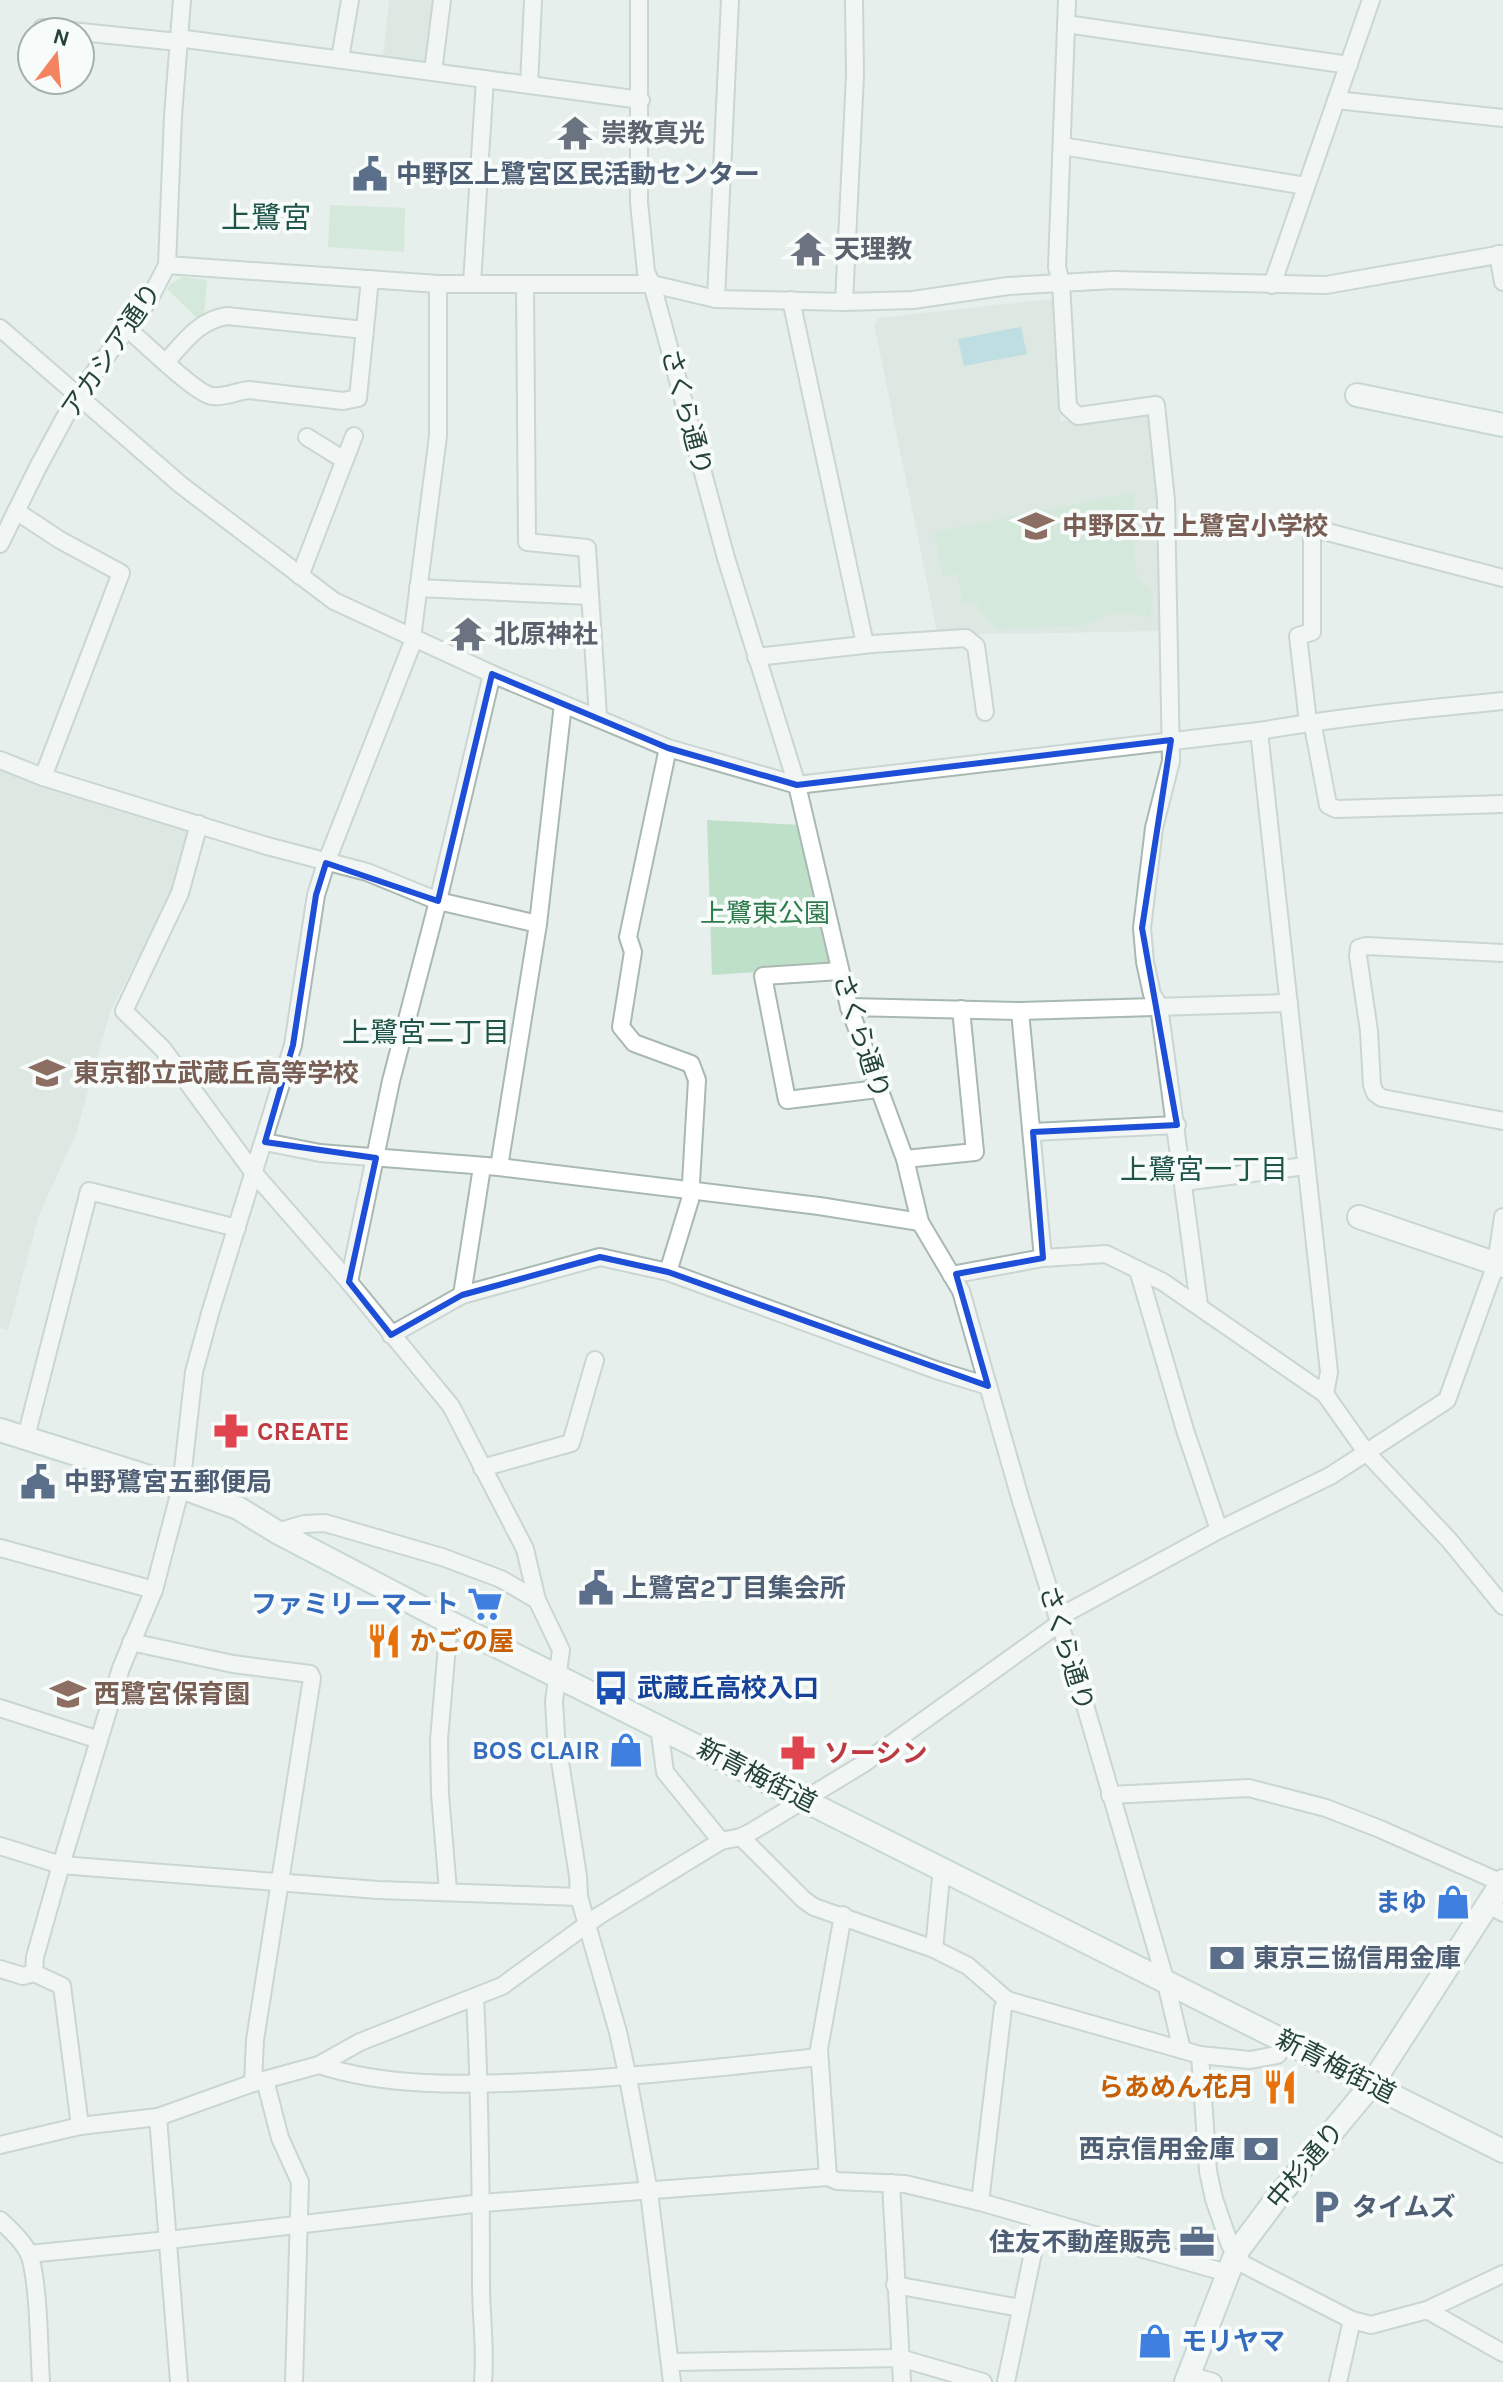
<svg xmlns="http://www.w3.org/2000/svg" width="1503" height="2382" font-family="Karla,'Noto Sans JP',sans-serif">
  <style>
    .built { fill: #d4dfda }
    .green { fill: #bfe0c8 }
    .water { fill: #8ec9d4 }
    .lines { fill: none; stroke-linecap: round; stroke-linejoin: round }
    .street-casing { stroke: #a8b8b2; stroke-width: 20 }
    .secondary-casing { stroke: #a4bbb3; stroke-width: 26 }
    .street { stroke: #fff; stroke-width: 16 }
    .secondary { stroke: #fff; stroke-width: 22 }
    .marked { fill: none; stroke: #1d4ed8; stroke-width: 6; stroke-linejoin: round }
    .labels { text-anchor: middle; stroke-width: 8; stroke-linejoin: round; paint-order: stroke }
    .worship-label { font-size: 26px; font-weight: bold; fill: #5b616d; stroke: #f7fbf9; text-anchor: start }
    .service-label { font-size: 26px; font-weight: bold; fill: #4e5e75; stroke: #f7fbf9; text-anchor: start }
    .street-label { font-size: 26px; fill: #24423a; stroke: #f7fbf9 }
    .education-label { font-size: 26px; font-weight: bold; fill: #785e54; stroke: #f7fbf9; text-anchor: start }
    .park-label { font-size: 26px; fill: #2d7a4b; stroke: #f7fbf9 }
    .health-label { font-size: 26px; font-weight: bold; fill: #be3a42; stroke: #f7fbf9; text-anchor: start }
    .shop-label { font-size: 26px; font-weight: bold; fill: #366cbe; stroke: #f7fbf9; text-anchor: end }
    .food-label { font-size: 26px; font-weight: bold; fill: #c56008; stroke: #f7fbf9; text-anchor: start }
    .transit-label { font-size: 26px; font-weight: bold; fill: #164399; stroke: #f7fbf9; text-anchor: start }
    .neighbourhood-label { font-size: 28px; fill: #1f5548; stroke: #f7fbf9 }
    .quarter-label { font-size: 30px; fill: #1f5548; stroke: #f7fbf9 }
  </style>
  <rect width="100%" height="100%" fill="#e6efeb"/>
  <g class="built">
    <path d="M389,0H436L429,59L425,62L383,57Z"/>
    <path d="M1052,299L1058,303L1060,421L1150,413L1155,418L1159,631L942,635L937,631L874,324L879,318Z"/>
    <path d="M0,767L55,789L184,828L188,835L173,890L110,1012L76,1134L39,1215L8,1330L0,1328Z"/>
  </g>
  <g class="green">
    <path d="M330,205L405,208L404,252L328,247Z"/>
    <path d="M182,277L207,280L204,314L198,319L167,289L171,284Z"/>
    <path d="M1135,492L1132,526L1137,578L1152,591L1151,617L1115,612L1086,625L997,629L980,611L977,603L963,602L958,574L943,576L934,532Z"/>
    <path d="M707,820L800,825L835,967L712,975Z"/>
  </g>
  <path class="water" d="M1021,327L1027,354L964,366L958,339Z"/>
  <g class="lines">
    <g class="street-casing">
      <g id="street">
        <path d="M639,0V202L646,272L652,284L726,558L797,785L849,1007L905,1159L920,1222L961,1291L1021,1501L1080,1688L1165,1979L1182,2050"/>
        <path d="M1067,0L1057,267L1061,283L1068,407L1078,416L1156,405L1166,500L1171,761L1154,828L1142,928L1145,962L1152,994L1159,1006L1199,1305"/>
        <path d="M1066,24L1349,65"/>
        <path d="M42,28L178,42"/>
        <path d="M178,38L641,100"/>
        <path d="M340,59L350,0"/>
        <path d="M433,72L442,0"/>
        <path d="M529,85L533,0"/>
        <path d="M1336,100L1503,118"/>
        <path d="M1062,146L1306,186"/>
        <path d="M1498,254L1503,282"/>
        <path d="M167,265L438,284H652L716,299L844,302L913,300L1008,286L1113,280L1326,285L1503,254"/>
        <path d="M472,283L485,79"/>
        <path d="M525,284L527,542L587,548L598,716"/>
        <path d="M1272,285L1371,0"/>
        <path d="M716,299L730,0"/>
        <path d="M791,300L865,644"/>
        <path d="M844,302L855,75L854,0"/>
        <path d="M0,328L181,485L334,601L492,674L668,748L797,785L1259,731C1340,717 1421,709 1503,701"/>
        <path d="M127,328C143,342 196,394 212,396C225,398 236,391 249,390L343,401L358,398L370,279"/>
        <path d="M166,362C184,342 199,320 227,316L365,330"/>
        <path d="M307,437L344,460"/>
        <path d="M16,511L60,540L121,573L43,777"/>
        <path d="M0,544L38,467L77,395L149,300L167,265L173,116L182,0"/>
        <path d="M300,576L354,436"/>
        <path d="M418,588L590,596"/>
        <path d="M412,638L438,436V284"/>
        <path d="M756,657L872,644L966,638L976,646L985,712"/>
        <path d="M1312,721L1328,805L1336,809L1503,804"/>
        <path d="M1308,722L1298,636L1312,632V528L1503,578"/>
        <path d="M1259,731L1329,1372L1325,1394"/>
        <path d="M668,748L628,937L633,952L621,1027L634,1043L691,1064L697,1080L690,1200L668,1272"/>
        <path d="M0,760L43,777L267,846L367,872L438,901L538,924"/>
        <path d="M199,824L180,893L124,1011L163,1049L253,1172L349,1282L451,1406L525,1549L537,1600L561,1650L554,1701L556,1736L578,1876L579,1897L618,2032L628,2078L649,2192L672,2382"/>
        <path d="M1503,953L1366,946L1359,948L1358,956L1369,1031L1372,1085L1375,1093L1382,1098L1503,1121"/>
        <path d="M840,971L763,976L787,1100L878,1089"/>
        <path d="M849,1007L1020,1011L1289,1003"/>
        <path d="M1020,1011L1043,1258"/>
        <path d="M1033,1132L1177,1125"/>
        <path d="M265,1142L320,1153L499,1167L819,1206L920,1222"/>
        <path d="M905,1159L975,1152L961,1009"/>
        <path d="M499,1167L538,924L563,704"/>
        <path d="M1184,1182L1305,1166"/>
        <path d="M1138,1270L1185,1430L1219,1530"/>
        <path d="M951,1275L1043,1258L1106,1254L1163,1282L1325,1394L1366,1452L1449,1540L1503,1606"/>
        <path d="M349,1282L391,1081L438,901L492,674"/>
        <path d="M462,1295L482,1167"/>
        <path d="M391,1335L462,1295L600,1257L668,1272L936,1370L988,1386"/>
        <path d="M26,1437L89,1191L237,1228"/>
        <path d="M482,1468L571,1443L595,1360"/>
        <path d="M277,1532L304,1524L325,1523L442,1557L501,1579L537,1600"/>
        <path d="M0,1548L154,1590"/>
        <path d="M1059,1617L1219,1530L1330,1476L1447,1400L1496,1264L1503,1217"/>
        <path d="M131,1642L233,1664L310,1674L312,1678L255,2040L253,2083"/>
        <path d="M0,1708L99,1740"/>
        <path d="M659,1727L665,1772L721,1841"/>
        <path d="M1110,1795L1249,1788L1326,1808L1380,1829L1502,1883"/>
        <path d="M741,1837L804,1900L814,1907L934,1949L968,1966L1007,2000L1200,2055L1250,2060L1277,2055L1288,2043"/>
        <path d="M0,1846L61,1865L378,1890L579,1897"/>
        <path d="M448,1891L440,1794L439,1740L449,1622"/>
        <path d="M1498,1910L1503,1913"/>
        <path d="M934,1949L942,1867"/>
        <path d="M0,1969L23,1976L34,1973L62,1986L80,2126"/>
        <path d="M34,1973L35,1957L61,1865L121,1668L154,1590L181,1487L194,1372L211,1310L293,1045L316,895L326,863L414,639"/>
        <path d="M475,1998C480,2094 481,2189 481,2285C481,2317 486,2349 483,2382"/>
        <path d="M1200,2055L1208,2171L1214,2199L1230,2245L1243,2264L1352,2320L1371,2325L1427,2310L1503,2274"/>
        <path d="M319,2065C386,2087 462,2085 532,2082C628,2078 723,2067 819,2057"/>
        <path d="M265,2080L280,2138L300,2182L294,2382"/>
        <path d="M158,2117L179,2382"/>
        <path d="M0,2145L80,2126L158,2117L253,2083L319,2065L360,2042L502,1986L600,1915L721,1841L741,1837L751,1832L863,1764L1061,1622"/>
        <path d="M828,2177L819,2049L843,1915"/>
        <path d="M891,2183L902,2382"/>
        <path d="M980,2202L1003,2008L1007,2000"/>
        <path d="M0,2220C10,2229 22,2240 28,2252C39,2275 39,2353 41,2382"/>
        <path d="M29,2254L168,2240L482,2203L828,2177L837,2181L905,2184L980,2202L1227,2273"/>
        <path d="M895,2285L1020,2308"/>
        <path d="M1427,2310L1503,2353"/>
        <path d="M671,2362L900,2358L983,2382"/>
        <path d="M1189,2375L1213,2382"/>
        <path d="M1006,2382L1040,2219"/>
        <path d="M1338,2382L1352,2320"/>
      </g>
    </g>
    <g class="secondary-casing">
      <g id="secondary">
        <path d="M1357,395L1503,425"/>
        <path d="M1359,1217L1503,1266"/>
        <path d="M0,1430L181,1487L238,1508L277,1532L449,1622L1503,2151"/>
        <path d="M1186,2382L1236,2253L1277,2198L1372,2084L1503,1881"/>
      </g>
    </g>
    <use href="#street" class="street"/>
    <use href="#secondary" class="secondary"/>
  </g>
  <path d="M0 0H1503V2382H0ZM492,674L668,748L797,785L1171,740L1142,928L1177,1125L1033,1132L1043,1258L956,1274L988,1386L668,1272L600,1257L462,1295L391,1335L349,1282L376,1158L265,1142L293,1045L316,895L326,863L438,901Z" fill="#e6efeb" fill-opacity=".55" fill-rule="evenodd"/>
  <path class="marked" d="M492,674L668,748L797,785L1171,740L1142,928L1177,1125L1033,1132L1043,1258L956,1274L988,1386L668,1272L600,1257L462,1295L391,1335L349,1282L376,1158L265,1142L293,1045L316,895L326,863L438,901Z"/>
  <defs>
    <g id="temple-bare" transform="scale(2.76)"><path d="M0-6L5-2H3V0L6.5 2.5H4V6H1.5V3h-3V6H-4V2.5H-6.5L-3 0V-2H-5Z" fill="#6b7280" stroke="#f7fbf9" stroke-width="2.5" paint-order="stroke"/></g>
    <g id="civic-bare" transform="scale(2.76)"><path d="M-.6-6.5H3V-4.5H.6V-3L4-1V1h2V6H-6V1h2V-1L-.6-3ZM-1.2 2.5V6h2.4V2.5Z" fill="#5c6f8a" stroke="#f7fbf9" stroke-width="2.5" paint-order="stroke"/></g>
    <g id="school-bare" transform="scale(2.76)"><path d="M0-5L7-2L0 1L-7-2ZM-4 1L0 2.5L4 1V4Q0 6-4 4Z" fill="#8d6e63" stroke="#f7fbf9" stroke-width="2.5" paint-order="stroke"/></g>
    <g id="pharmacy-bare" transform="scale(2.76)"><path d="M-2-6h4v4h4v4h-4v4h-4v-4h-4v-4h4Z" fill="#e0444e" stroke="#f7fbf9" stroke-width="2.5" paint-order="stroke"/></g>
    <g id="supermarket-bare" transform="scale(2.76)"><path d="M-6-5.5h2.5l.6 2H6L4.5 2H-2.5L-4.4-4H-6ZM-1.5 3.2a1.3 1.3 0 1 0 .1 0ZM3 3.2a1.3 1.3 0 1 0 .1 0Z" fill="#3f7fe0" stroke="#f7fbf9" stroke-width="2.5" paint-order="stroke"/></g>
    <g id="restaurant-bare" transform="scale(2.76)"><path d="M-5-6h1v4h1v-4h1v4h1v-4h1v5L-1.5 .5V6h-2V.5L-5-1ZM5-6V6H3V1.5H1.5Q1.5-4 5-6Z" fill="#e8710a" stroke="#f7fbf9" stroke-width="2.5" paint-order="stroke"/></g>
    <g id="bus-bare" transform="scale(2.76)"><path d="M-5-6H5V4H4V6H2V4H-2V6H-4V4H-5ZM-3.5-4V0h7V-4ZM-3.5 1.2v1.5H-2V1.2ZM2 1.2v1.5H3.5V1.2Z" fill="#1a4fb4" stroke="#f7fbf9" stroke-width="2.5" paint-order="stroke"/></g>
    <g id="shop-bare" transform="scale(2.76)"><path d="M-5-2.5h2.3a2.7 3.5 0 0 1 5.4 0H5L5.5 6h-11ZM-1.5-2.5h3a1.5 2.3 0 0 0-3 0Z" fill="#3f7fe0" stroke="#f7fbf9" stroke-width="2.5" paint-order="stroke"/></g>
    <g id="bank-bare" transform="scale(2.76)"><path d="M-6-4H6V4H-6ZM0-2.3a2.3 2.3 0 1 0 0 4.6a2.3 2.3 0 1 0 0-4.6Z" fill="#5c6f8a" stroke="#f7fbf9" stroke-width="2.5" paint-order="stroke"/></g>
    <g id="parking-bare" transform="scale(2.76)"><path d="M-3.5-5.5H1a3.5 3.5 0 0 1 0 7H-1V5.5H-3.5ZM-1-3.4V-.6H.8a1.4 1.4 0 0 0 0-2.8Z" fill="#5c6f8a" stroke="#f7fbf9" stroke-width="2.5" paint-order="stroke"/></g>
    <g id="office-bare" transform="scale(2.76)"><path d="M-6-3h4V-5.5h4V-3h4V5H-6ZM-1-4.5V-3h2v-1.5ZM-6 0V1H6V0Z" fill="#5c6f8a" stroke="#f7fbf9" stroke-width="2.5" paint-order="stroke"/></g>
  </defs>
  <g fill-rule="evenodd">
    <use href="#temple-bare" x="575" y="133"/>
    <use href="#civic-bare" x="370" y="174"/>
    <use href="#temple-bare" x="808" y="249"/>
    <use href="#school-bare" x="1036" y="526"/>
    <use href="#temple-bare" x="468" y="634"/>
    <use href="#school-bare" x="47" y="1073"/>
    <use href="#pharmacy-bare" x="231" y="1431"/>
    <use href="#civic-bare" x="38" y="1482"/>
    <use href="#civic-bare" x="596" y="1588"/>
    <use href="#supermarket-bare" x="485" y="1604"/>
    <use href="#restaurant-bare" x="384" y="1641"/>
    <use href="#bus-bare" x="611" y="1688"/>
    <use href="#school-bare" x="68" y="1694"/>
    <use href="#shop-bare" x="626" y="1750"/>
    <use href="#pharmacy-bare" x="798" y="1753"/>
    <use href="#shop-bare" x="1453" y="1902"/>
    <use href="#bank-bare" x="1227" y="1958"/>
    <use href="#restaurant-bare" x="1280" y="2087"/>
    <use href="#bank-bare" x="1261" y="2149"/>
    <use href="#parking-bare" x="1326" y="2207"/>
    <use href="#office-bare" x="1197" y="2242"/>
    <use href="#shop-bare" x="1155" y="2341"/>
  </g>
  <g class="labels">
    <g class="worship-label">
      <text x="601" y="142">崇教真光</text>
      <text x="834" y="258">天理教</text>
      <text x="494" y="643">北原神社</text>
    </g>
    <g class="service-label">
      <text x="396" y="183">中野区上鷺宮区民活動センター</text>
      <text x="64" y="1491">中野鷺宮五郵便局</text>
      <text x="622" y="1597">上鷺宮2丁目集会所</text>
      <text x="1253" y="1967">東京三協信用金庫</text>
      <text x="1235" y="2158" text-anchor="end">西京信用金庫</text>
      <text x="1352" y="2216">タイムズ</text>
      <text x="1171" y="2251" text-anchor="end">住友不動産販売</text>
    </g>
    <g class="street-label">
      <text transform="translate(111 350) rotate(-56)" y="9">アカシア通り</text>
      <text transform="translate(687 412) rotate(75)" y="9">さくら通り</text>
      <text transform="translate(862 1036) rotate(72)" y="9">さくら通り</text>
      <text transform="translate(1067 1648) rotate(73)" y="9">さくら通り</text>
      <text transform="translate(757 1775) rotate(27)" y="9">新青梅街道</text>
      <text transform="translate(1336 2066) rotate(27)" y="9">新青梅街道</text>
      <text transform="translate(1305 2165) rotate(-50)" y="9">中杉通り</text>
    </g>
    <g class="education-label">
      <text x="1062" y="535">中野区立 上鷺宮小学校</text>
      <text x="73" y="1082">東京都立武蔵丘高等学校</text>
      <text x="94" y="1703">西鷺宮保育園</text>
    </g>
    <g class="park-label">
      <text x="765" y="922">上鷺東公園</text>
    </g>
    <g class="health-label">
      <text x="257" y="1440">CREATE</text>
      <text x="824" y="1762">ソーシン</text>
    </g>
    <g class="shop-label">
      <text x="459" y="1613">ファミリーマート</text>
      <text x="600" y="1759">BOS CLAIR</text>
      <text x="1427" y="1911">まゆ</text>
      <text x="1181" y="2350" text-anchor="start">モリヤマ</text>
    </g>
    <g class="food-label">
      <text x="410" y="1650">かごの屋</text>
      <text x="1254" y="2096" text-anchor="end">らあめん花月</text>
    </g>
    <g class="transit-label">
      <text x="637" y="1697">武蔵丘高校入口</text>
    </g>
    <g class="neighbourhood-label">
      <text x="426" y="1042">上鷺宮二丁目</text>
      <text x="1204" y="1179">上鷺宮一丁目</text>
    </g>
    <g class="quarter-label">
      <text x="266" y="228">上鷺宮</text>
    </g>
  </g>
  <g transform="translate(56 56) rotate(16)"><circle r="38" fill="#f7fbf9" stroke="#a3b1ad" stroke-width="2"/>
  <path d="M0-6L14 30L0 20L-14 30Z" fill="#f4845f"/>
  <text y="-12" font-size="22" font-weight="bold" text-anchor="middle" fill="#24423a">N</text>
  </g>
</svg>
